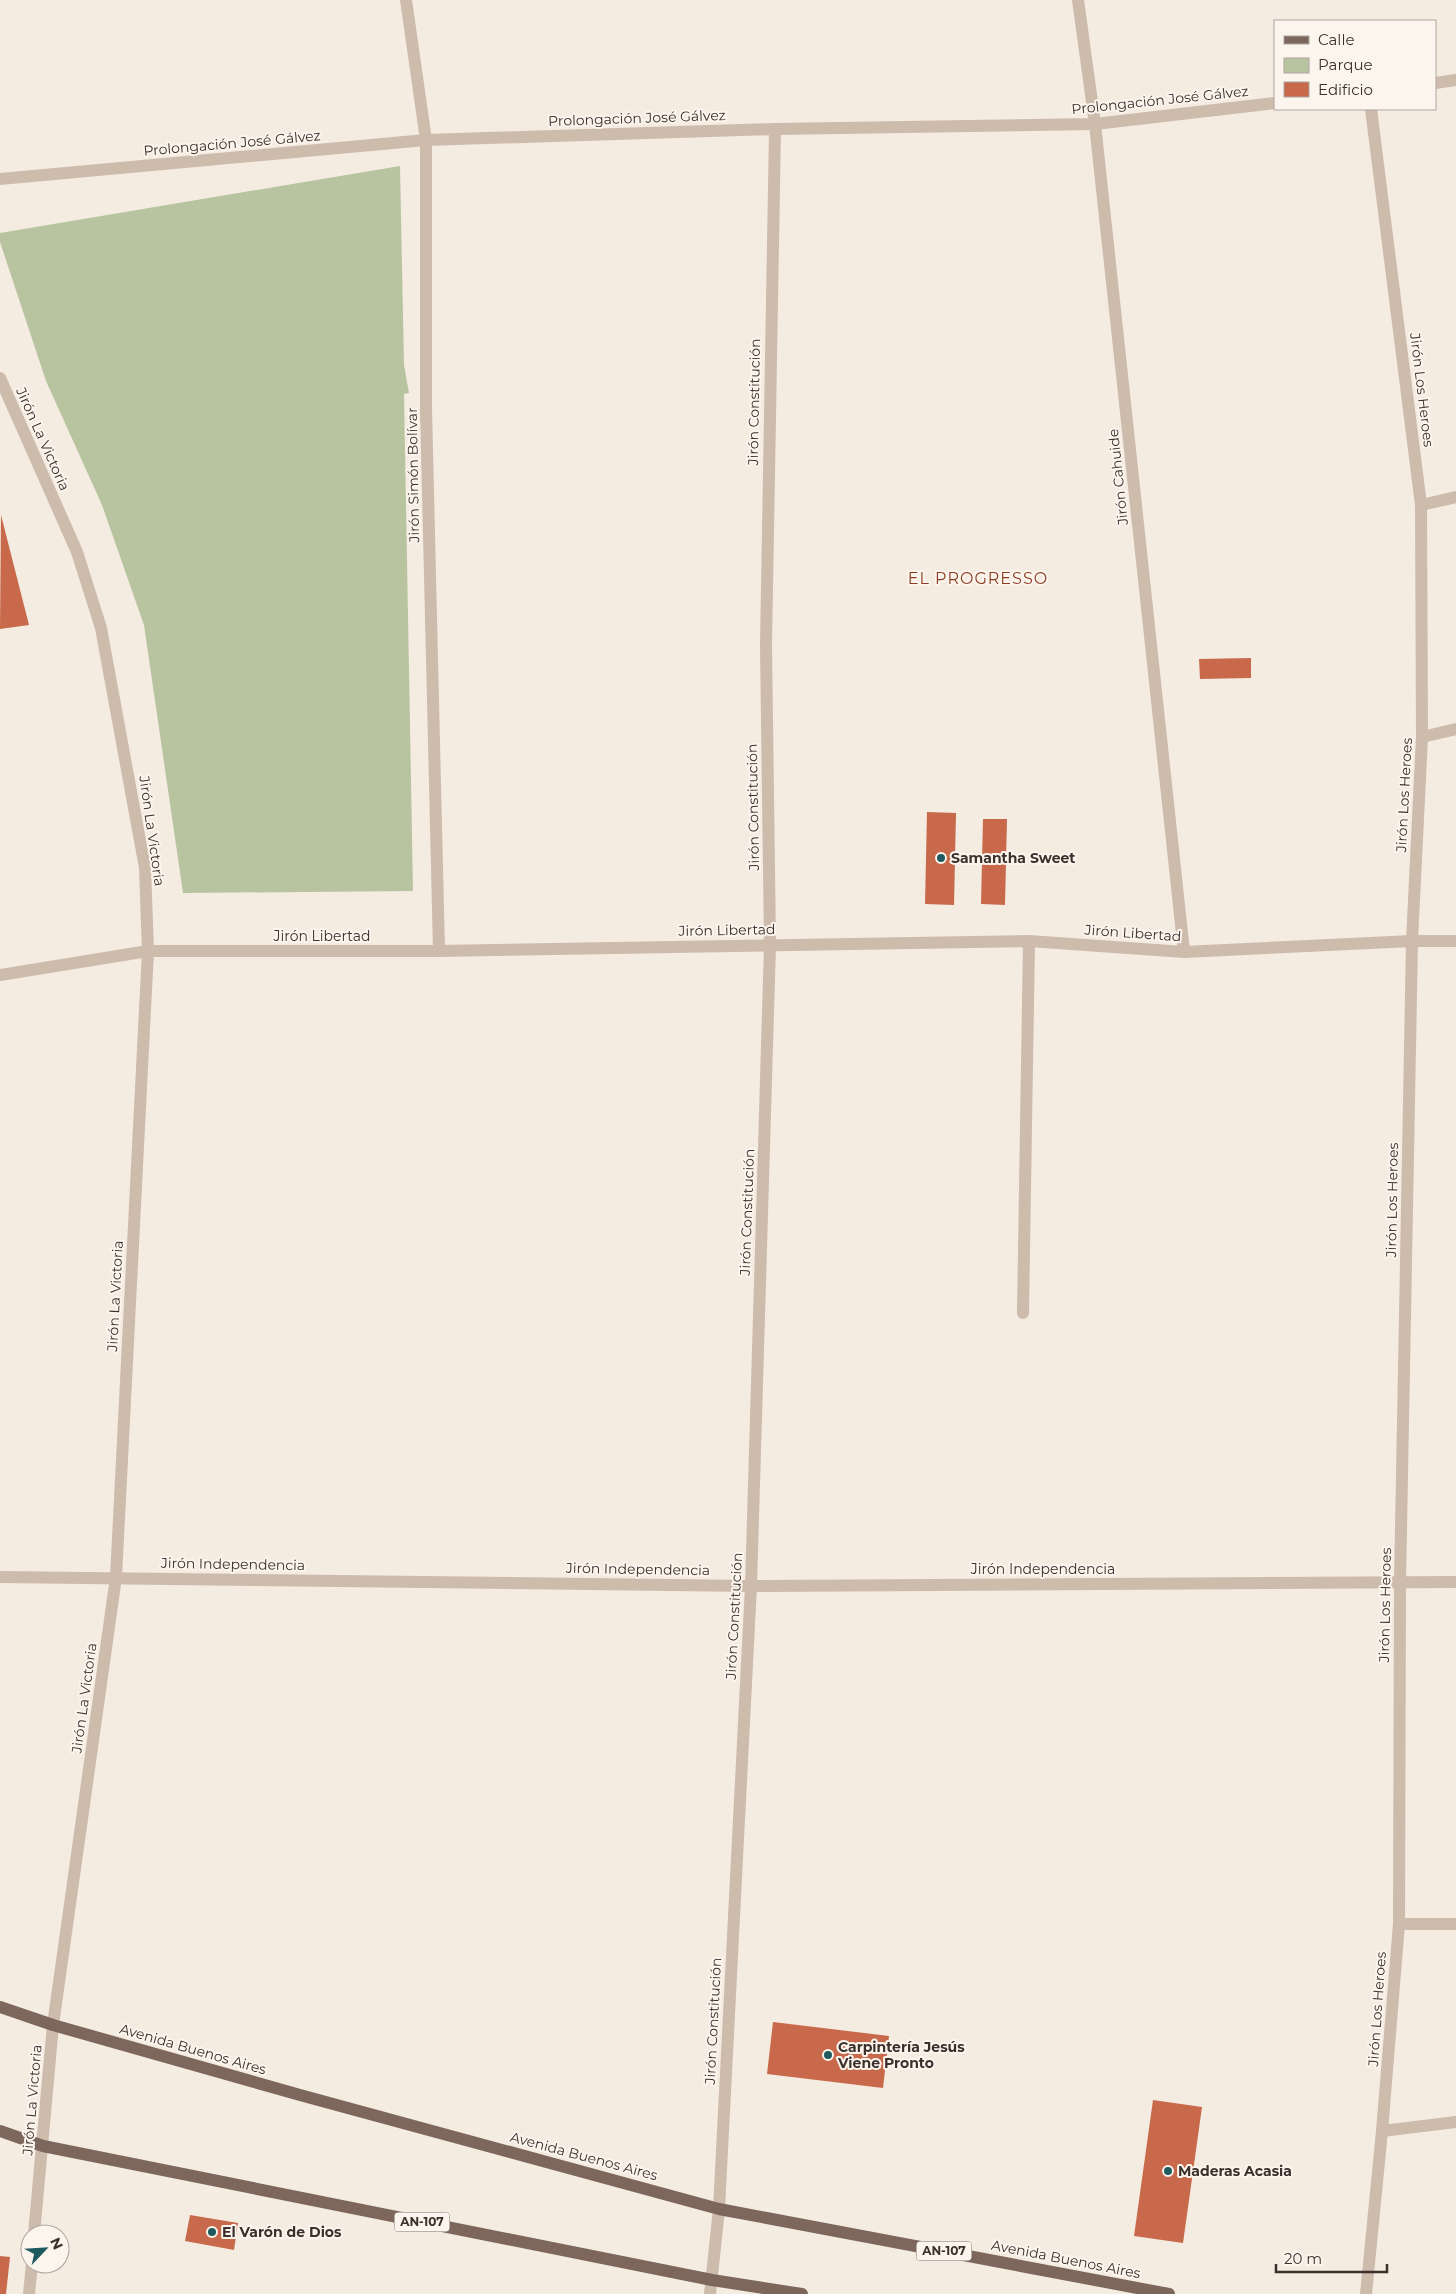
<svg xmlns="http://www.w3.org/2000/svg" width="1456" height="2294" font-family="Montserrat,sans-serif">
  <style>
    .green { fill: #b8c4a0 }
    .building { fill: #c8694b }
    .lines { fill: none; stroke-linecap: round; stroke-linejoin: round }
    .pedestrian { stroke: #cdbbac; stroke-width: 12 }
    .minor { stroke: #cdbbac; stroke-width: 12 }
    .primary { stroke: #7d675c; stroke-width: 12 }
    .poi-dot { fill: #1f5a5e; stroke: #fbf5ee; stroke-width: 2 }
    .labels { text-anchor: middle; stroke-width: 4; stroke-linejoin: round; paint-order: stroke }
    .shield { fill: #fbf5ee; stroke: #756b66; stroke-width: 1 }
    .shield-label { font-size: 12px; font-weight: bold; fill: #3b302b }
    .street-label { font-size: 14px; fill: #3b302b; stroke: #fbf5ee }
    .poi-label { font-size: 14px; font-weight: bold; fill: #3b302b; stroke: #fbf5ee; text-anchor: start }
    .quarter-label { font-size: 16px; letter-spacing: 1px; fill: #8c3b22; stroke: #fbf5ee }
  </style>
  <rect width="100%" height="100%" fill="#f4ebe1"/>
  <path class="green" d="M400,166L404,365L409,393L404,394L413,891L183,893L144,625L102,505L46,381L0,242V233Z"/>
  <g class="building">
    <path d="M1,515L29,625L0,629Z"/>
    <path d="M1251,658V678L1200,679L1199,659Z"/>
    <path d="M927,812L956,813L954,905L925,904Z"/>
    <path d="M983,819H1007L1005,905L981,904Z"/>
    <path d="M773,2022L889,2036L883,2088L767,2074Z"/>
    <path d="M1153,2100L1202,2107L1183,2243L1134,2236Z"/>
    <path d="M190,2215L238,2223L234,2250L185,2241Z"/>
    <path d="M0,2256L10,2257L6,2294H0Z"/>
  </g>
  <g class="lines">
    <path class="pedestrian" d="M1023,1313L1029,941"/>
    <g class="minor">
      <path d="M406,0L426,140V409L439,951"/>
      <path d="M1078,0L1095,124L1184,952"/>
      <path d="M1435,83L1456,80"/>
      <path d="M0,179L426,140L775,129L1095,124L1275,103"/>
      <path d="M0,378L77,552L101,628L145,868L148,951L116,1577L53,2025L34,2234"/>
      <path d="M1421,505L1456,497"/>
      <path d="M1422,737L1456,729"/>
      <path d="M0,975L148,951H439L1029,941L1184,952L1412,941H1456"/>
      <path d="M0,1577L751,1586L1456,1582"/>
      <path d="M1399,1924H1456"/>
      <path d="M1382,2131L1456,2122"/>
      <path d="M29,2294L32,2264"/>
      <path d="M710,2294L719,2209L751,1586L770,945L766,645L775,129"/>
      <path d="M1366,2294L1382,2131L1399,1924L1400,1582L1412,941L1422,737L1421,505L1371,109"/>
    </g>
    <g class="primary">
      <path d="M0,2007L53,2025L300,2095L719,2209L1169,2294"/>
      <path d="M0,2131L43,2146L712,2280L802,2294"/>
    </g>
  </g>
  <g class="poi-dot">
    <circle cx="941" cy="858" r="5"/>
    <circle cx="828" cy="2055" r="5"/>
    <circle cx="1168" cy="2171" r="5"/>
    <circle cx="212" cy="2232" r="5"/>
  </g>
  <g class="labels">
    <g class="shield">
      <rect x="394.5" y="2212.5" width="55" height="19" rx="4"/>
      <rect x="916.5" y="2241.5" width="55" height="19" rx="4"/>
    </g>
    <g class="shield-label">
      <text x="422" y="2226">AN-107</text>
      <text x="944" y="2255">AN-107</text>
    </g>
    <g class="street-label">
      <text transform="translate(1160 100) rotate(-6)" y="5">Prolongación José Gálvez</text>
      <text transform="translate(637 118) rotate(-2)" y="5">Prolongación José Gálvez</text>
      <text transform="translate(232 143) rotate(-5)" y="5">Prolongación José Gálvez</text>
      <text transform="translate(1422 390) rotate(83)" y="5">Jirón Los Heroes</text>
      <text transform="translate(754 402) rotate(-89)" y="5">Jirón Constitución</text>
      <text transform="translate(43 439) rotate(66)" y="5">Jirón La Victoria</text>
      <text transform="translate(413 475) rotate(-91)" y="5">Jirón Simón Bolívar</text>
      <text transform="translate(1118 477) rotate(-96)" y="5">Jirón Cahuide</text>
      <text transform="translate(1404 795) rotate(-87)" y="5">Jirón Los Heroes</text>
      <text transform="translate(753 807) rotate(-91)" y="5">Jirón Constitución</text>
      <text transform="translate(152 831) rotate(82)" y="5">Jirón La Victoria</text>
      <text transform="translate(727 930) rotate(-1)" y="5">Jirón Libertad</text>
      <text transform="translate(1133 933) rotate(4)" y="5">Jirón Libertad</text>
      <text x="322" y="941">Jirón Libertad</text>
      <text transform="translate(1392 1200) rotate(-89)" y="5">Jirón Los Heroes</text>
      <text transform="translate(747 1212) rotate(-88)" y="5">Jirón Constitución</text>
      <text transform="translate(115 1296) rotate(-87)" y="5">Jirón La Victoria</text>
      <text transform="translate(233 1564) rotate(1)" y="5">Jirón Independencia</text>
      <text transform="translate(638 1569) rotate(1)" y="5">Jirón Independencia</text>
      <text x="1043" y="1574">Jirón Independencia</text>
      <text transform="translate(1385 1605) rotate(-89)" y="5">Jirón Los Heroes</text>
      <text transform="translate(734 1616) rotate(-87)" y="5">Jirón Constitución</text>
      <text transform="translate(84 1698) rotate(-82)" y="5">Jirón La Victoria</text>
      <text transform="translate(1377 2009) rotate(-86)" y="5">Jirón Los Heroes</text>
      <text transform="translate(713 2021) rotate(-87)" y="5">Jirón Constitución</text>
      <text transform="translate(193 2049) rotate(16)" y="5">Avenida Buenos Aires</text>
      <text transform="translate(32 2100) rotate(-85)" y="5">Jirón La Victoria</text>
      <text transform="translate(584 2156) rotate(15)" y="5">Avenida Buenos Aires</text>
      <text transform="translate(1066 2259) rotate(11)" y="5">Avenida Buenos Aires</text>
    </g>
    <g class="poi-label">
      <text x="951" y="863">Samantha Sweet</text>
      <text x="838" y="2052">Carpintería Jesús<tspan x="838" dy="16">Viene Pronto</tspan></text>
      <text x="1178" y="2176">Maderas Acasia</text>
      <text x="222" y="2237">El Varón de Dios</text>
    </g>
    <g class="quarter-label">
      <text x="978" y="584">EL PROGRESSO</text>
    </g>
  </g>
  <rect x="1274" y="20" width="162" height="90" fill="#fbf5ee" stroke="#aea6a0"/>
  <rect x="1284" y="36" width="25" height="8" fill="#7d675c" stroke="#aea6a0"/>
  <text x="1318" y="45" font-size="15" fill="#3b302b">Calle</text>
  <rect x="1284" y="58" width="25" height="15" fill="#b8c4a0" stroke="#aea6a0"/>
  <text x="1318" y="70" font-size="15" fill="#3b302b">Parque</text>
  <rect x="1284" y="82" width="25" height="15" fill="#c8694b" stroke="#aea6a0"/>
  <text x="1318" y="95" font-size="15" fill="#3b302b">Edificio</text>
  <g transform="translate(45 2249) rotate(65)"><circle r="24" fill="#fbf5ee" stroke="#aea6a0"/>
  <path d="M0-4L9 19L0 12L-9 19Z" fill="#1f5a5e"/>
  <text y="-8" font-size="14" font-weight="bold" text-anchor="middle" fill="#3b302b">N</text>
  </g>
  <path d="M1276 2264v8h111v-8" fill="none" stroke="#3b302b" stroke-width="2.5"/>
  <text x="1284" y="2264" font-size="15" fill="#3b302b" stroke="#fbf5ee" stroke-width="4" paint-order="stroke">20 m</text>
</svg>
